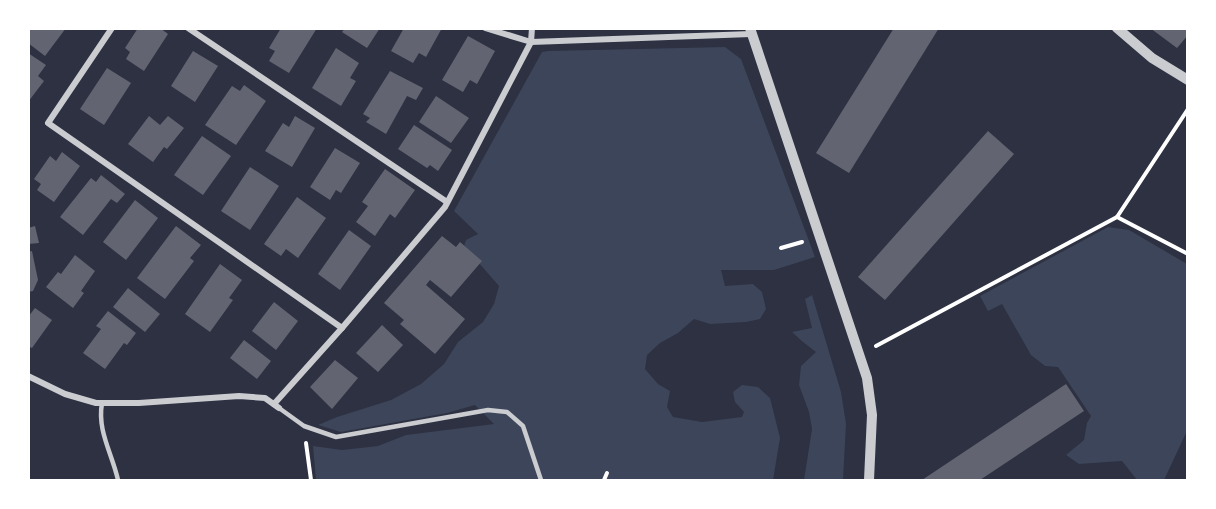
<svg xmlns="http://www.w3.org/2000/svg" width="1216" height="509" font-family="'Alegreya Sans',sans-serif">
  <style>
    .green { fill: #3c4559 }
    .building { fill: #626471 }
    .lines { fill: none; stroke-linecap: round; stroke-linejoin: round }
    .path { stroke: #fff; stroke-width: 4 }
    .service { stroke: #caccd0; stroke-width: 4.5 }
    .minor { stroke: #caccd0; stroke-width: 6 }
    .tertiary { stroke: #caccd0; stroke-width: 10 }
  </style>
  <rect width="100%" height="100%" fill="#2d3142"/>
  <g class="green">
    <path d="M725,47L741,59L815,257L774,270H721L725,286L753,284L762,292L766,309L760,319L746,322L710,324L694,319L678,333L660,343L647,355L645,369L658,384L670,391L667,407L673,417L702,422L742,417L744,412L735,402L733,392L742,385L758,387L770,398L780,438L773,480H316L313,446L342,450L378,446L406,435L494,424L475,405L447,413L341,432L318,425L337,417L391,400L421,384L444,364L458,342L483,322L494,304L499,286L464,246L466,240L478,234L454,211L542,52L548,51Z"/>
    <path d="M1108,227L1129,230L1187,264V431L1164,480H1137L1122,461L1079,464L1066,455L1084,440L1087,423L1091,416L1058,367L1045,366L1031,355L1002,304L988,311L980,296Z"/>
    <path d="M812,295L841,392L846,424L843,480H804L812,429L809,412L799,385L801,366L816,352L803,342L792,332L812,328L805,299Z"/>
  </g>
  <g class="building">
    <path d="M31,28H66L45,56L28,43V32Z"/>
    <path d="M138,28H160L168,34L144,71L126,59L130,52L125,48Z"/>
    <path d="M281,28H317L289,73L269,61L275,51L269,48Z"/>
    <path d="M345,28H380L367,48L342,32Z"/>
    <path d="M404,28H442L426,57L419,53L413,63L391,51Z"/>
    <path d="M894,28H939L849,173L816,153Z"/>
    <path d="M1150,28H1188V35L1177,48Z"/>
    <path d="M468,36L495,51L477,84L470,80L463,92L442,80Z"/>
    <path d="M336,48L359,63L350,78L356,81L341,106L312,88Z"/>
    <path d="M193,51L218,66L195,102L171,86Z"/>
    <path d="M28,53L46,65L38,76L44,81L28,102Z"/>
    <path d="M107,68L131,83L104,125L80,109Z"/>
    <path d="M390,71L423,88L416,100L407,96L386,134L366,122L370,118L363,114Z"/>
    <path d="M244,85L266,101L236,145L205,125L232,86L240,91Z"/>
    <path d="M436,96L469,118L451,143L419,122Z"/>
    <path d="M149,116L160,125L168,116L184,128L167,149L164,147L153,162L128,144Z"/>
    <path d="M295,116L315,128L292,167L265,151L283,123L289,127Z"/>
    <path d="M414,125L452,150L438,171L430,165L427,168L398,149Z"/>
    <path d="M988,131L1014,154L885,300L858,277Z"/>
    <path d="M202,136L231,156L203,195L174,175Z"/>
    <path d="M335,148L360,163L341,193L336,190L330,200L310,187Z"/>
    <path d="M62,152L80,166L54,202L37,190L41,184L34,179L50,156L56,161Z"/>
    <path d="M250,167L279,186L250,230L221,211Z"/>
    <path d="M385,169L415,190L395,218L390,214L375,236L356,222L368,206L362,202Z"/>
    <path d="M101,175L125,194L117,203L111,199L83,235L60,217L91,178L96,182Z"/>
    <path d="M297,197L326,218L298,258L286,249L281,256L264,244Z"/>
    <path d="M135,200L158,218L126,260L103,242Z"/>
    <path d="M35,226L39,243L28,244V228Z"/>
    <path d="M176,226L201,245L190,258L194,261L165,299L137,278Z"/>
    <path d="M349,230L371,246L340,290L318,274Z"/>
    <path d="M442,236L456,247L460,242L482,261L451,297L430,280L426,285L465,319L435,354L400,324L404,320L384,303Z"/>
    <path d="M32,251L38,280L33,291L28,292V252Z"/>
    <path d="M75,255L95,271L81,291L84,293L73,308L46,287L58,272L61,274Z"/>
    <path d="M220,264L242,280L229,298L233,300L210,332L185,314Z"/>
    <path d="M128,288L160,314L145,332L113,307Z"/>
    <path d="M274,302L298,321L276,350L252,331Z"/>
    <path d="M35,308L52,320L32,348L28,346V317Z"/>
    <path d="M108,311L136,333L127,345L124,343L105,369L83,353L101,329L96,326Z"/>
    <path d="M382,325L403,345L378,372L356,353Z"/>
    <path d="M244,340L271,361L257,379L230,358Z"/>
    <path d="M335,360L358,378L332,409L310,387Z"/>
    <path d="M1066,384L1084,411L980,480H922Z"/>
  </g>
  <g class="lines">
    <g class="path">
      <path d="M1117,217L1188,109"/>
      <path d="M781,248L802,242"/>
      <path d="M876,346L1117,217L1188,254"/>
      <path d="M306,443L311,480"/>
      <path d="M604,480L607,473"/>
    </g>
    <g class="service">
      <path d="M102,403C97,431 112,453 118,480"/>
      <path d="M279,408L304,426L336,437L488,410L507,412L523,426L541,480"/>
    </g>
    <g class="minor">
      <path d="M112,28L48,123L342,328L445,207L531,42L532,28"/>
      <path d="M188,28L447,202"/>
      <path d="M485,28L531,42L751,34"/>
      <path d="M28,376L65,394L96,403H139L239,396L265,398L279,408"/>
      <path d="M274,404L342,328"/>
    </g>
    <g class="tertiary">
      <path d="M750,28L867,378L872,415L869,480"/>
      <path d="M1117,28L1152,58L1188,80"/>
    </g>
  </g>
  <rect width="1216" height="509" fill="none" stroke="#ffffff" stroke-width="60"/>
</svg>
